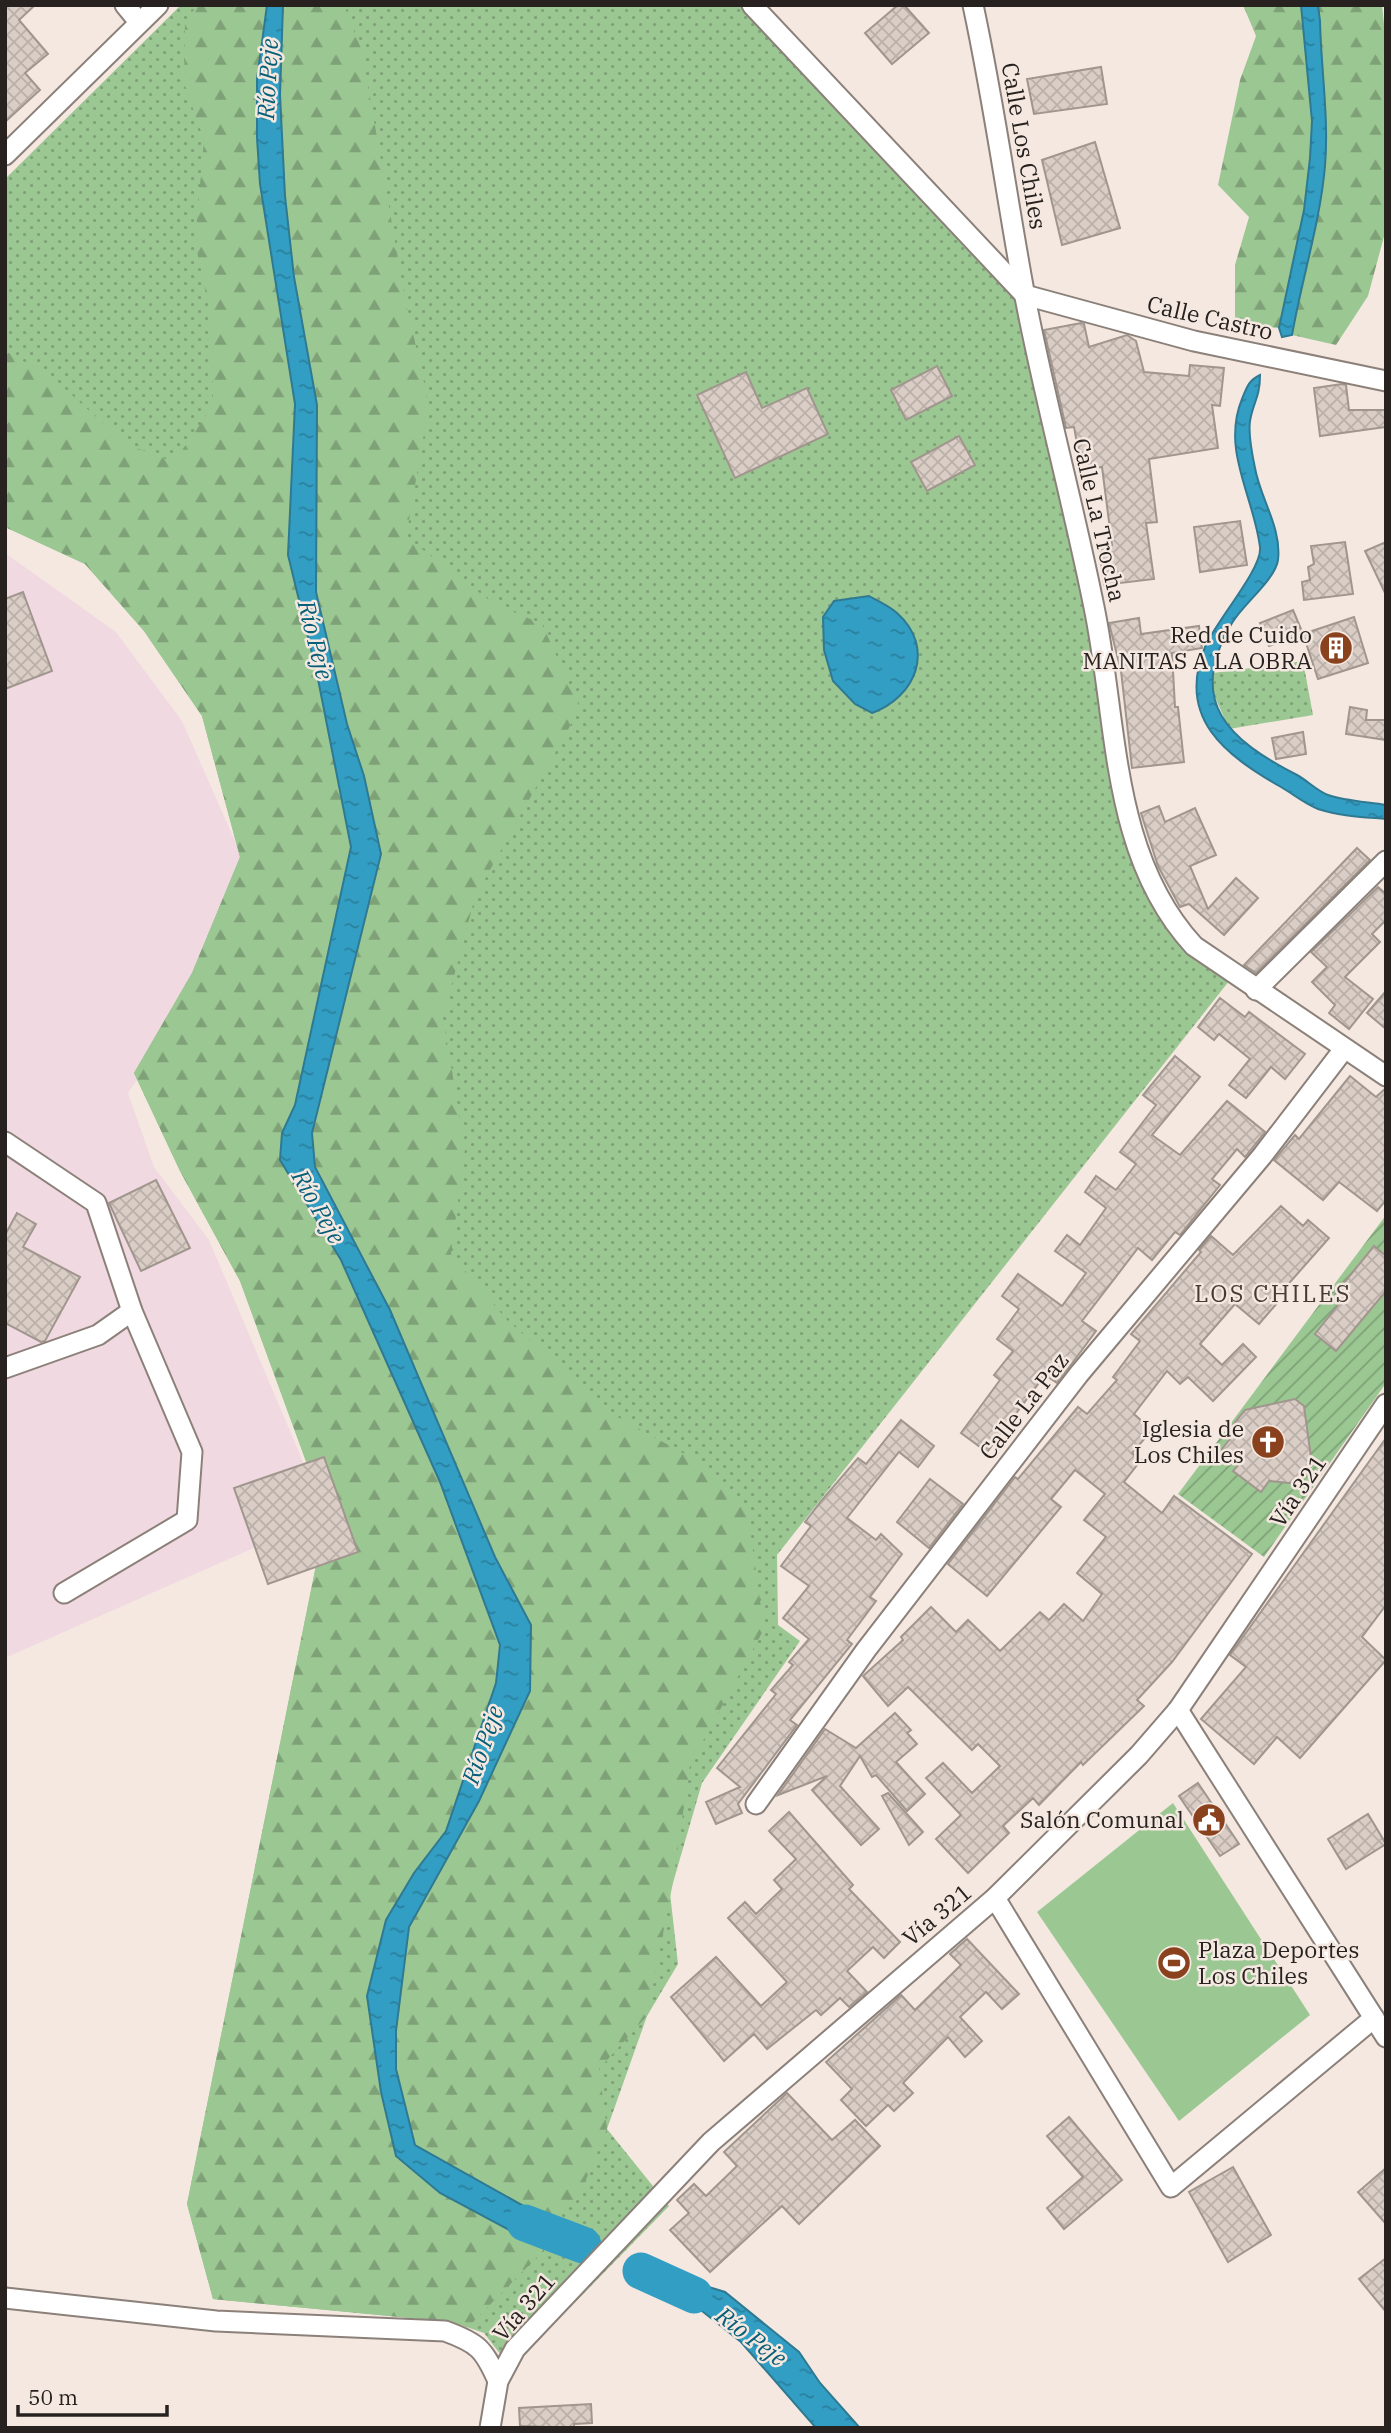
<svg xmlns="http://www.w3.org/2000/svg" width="1391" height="2433" font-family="'IBM Plex Serif',serif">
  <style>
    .industrial { fill: #f1d9e2 }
    .grass { fill: url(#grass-dots) }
    .forest { fill: url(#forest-firs) }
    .garden { fill: url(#garden-furrows) }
    .pitch { fill: #9bc792 }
    .water { fill: url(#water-ripples); stroke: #2f7992; stroke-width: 2 }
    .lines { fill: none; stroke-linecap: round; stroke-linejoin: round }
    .river { stroke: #329ec3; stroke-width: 37 }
    .building { fill: url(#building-cross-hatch); stroke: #a1968e; stroke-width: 2 }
    .minor-casing { stroke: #8c817a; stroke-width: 23 }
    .minor { stroke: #fff; stroke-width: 19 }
    .labels { text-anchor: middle; stroke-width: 5; stroke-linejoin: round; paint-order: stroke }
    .street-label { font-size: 23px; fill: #27221f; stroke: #f4e8e0 }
    .poi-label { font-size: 23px; fill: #27221f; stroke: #f4e8e0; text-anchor: end }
    .water-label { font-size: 24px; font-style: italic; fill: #065e78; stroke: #f4e8e0 }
    .neighbourhood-label { font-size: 24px; letter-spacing: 2px; fill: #453b35; stroke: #f4e8e0 }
  </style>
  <defs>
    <pattern id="grass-dots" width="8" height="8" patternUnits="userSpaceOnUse" patternTransform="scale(1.75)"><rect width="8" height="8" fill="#9bc792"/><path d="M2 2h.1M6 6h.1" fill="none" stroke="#7ea177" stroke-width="1.8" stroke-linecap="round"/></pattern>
    <pattern id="forest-firs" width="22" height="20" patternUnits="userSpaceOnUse" patternTransform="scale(1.75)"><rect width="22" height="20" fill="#9bc792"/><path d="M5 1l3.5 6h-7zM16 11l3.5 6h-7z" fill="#7ea177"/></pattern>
    <pattern id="garden-furrows" width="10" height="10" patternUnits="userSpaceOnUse" patternTransform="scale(1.75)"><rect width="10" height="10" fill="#9bc792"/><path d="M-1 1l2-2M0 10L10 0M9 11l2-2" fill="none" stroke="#7ea177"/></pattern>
    <pattern id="water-ripples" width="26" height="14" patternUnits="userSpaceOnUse" patternTransform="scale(1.75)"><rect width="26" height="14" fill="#329ec3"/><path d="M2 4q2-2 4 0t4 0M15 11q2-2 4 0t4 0" fill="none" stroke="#2a809e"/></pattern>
    <pattern id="building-cross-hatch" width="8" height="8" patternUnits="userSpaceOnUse" patternTransform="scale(1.75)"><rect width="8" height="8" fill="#d9cdc5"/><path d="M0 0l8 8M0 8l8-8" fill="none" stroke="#bab0a9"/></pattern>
  </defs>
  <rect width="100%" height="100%" fill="#f4e8e0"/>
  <path class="industrial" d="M5,553L116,632L182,721L261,900L128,1093L154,1167L209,1240L326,1516L5,1658Z"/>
  <g class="grass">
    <path d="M181,5H745L1025,295L1151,884L1233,976L777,1555L778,1625L800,1641L702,1783L670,1893L678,1964L647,2016L607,2129L669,2206L511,2368L484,2333L452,2322L213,2299L187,2204L326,1516L240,1281L180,1171L134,1073L192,973L240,857L202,716L144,631L85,564L5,527V179Z"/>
    <path d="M1303,661L1313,715L1229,729L1212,690L1213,673Z"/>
  </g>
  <g class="forest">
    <path d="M198,5H267L257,79V138L260,184L295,404L288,555L317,674L351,846L295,1105L282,1133L280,1160L341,1260L440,1482L500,1645L496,1683L446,1831L414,1873L367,1996L381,2092L396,2156L440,2193L545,2249L468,2327L452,2322L213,2299L187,2204L326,1516L240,1281L180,1171L134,1073L192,973L240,857L202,716L144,631L85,564L5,527V351L52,377L126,444L174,462L213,405L211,316L195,242L204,140L184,83L185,21Z"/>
    <path d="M283,5H344L362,51L404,293L429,405L406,537L493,603L542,624L580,708L475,897L443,1018L465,1148L451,1254L506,1319L616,1416L708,1467L747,1507L764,1629L690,1765L673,1882L647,2016L599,2069L607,2129L578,2199L552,2222L415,2145L396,2069V2031L409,1927L479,1801L530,1691L531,1625L495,1557L390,1310L315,1167L312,1133L342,1005L365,929L364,776L347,724L316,592L317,405L294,277L285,196L280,95Z"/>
    <path d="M1243,5H1301C1305,44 1312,84 1312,122C1313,192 1291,260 1279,328L1235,324V265L1249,217L1218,185L1240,80L1256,36Z"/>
    <path d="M1318,5H1382L1386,43V229L1368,296L1336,345L1292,335L1303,274L1313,241L1325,167L1326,123Z"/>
  </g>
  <path class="garden" d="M1386,1215V1383L1264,1557L1178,1494Z"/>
  <path class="pitch" d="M1173,1803L1310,2015L1179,2121L1037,1912Z"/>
  <g class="water">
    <path d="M267,5H283L280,95L285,196L294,277L317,405L316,592L347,724L364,776L381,854L312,1133L315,1167L390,1310L495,1557L531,1625L530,1691L479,1801L409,1927L396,2031V2069L415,2145L552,2222L570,2241L545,2249L440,2193L396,2156L381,2092L367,1996L386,1920L414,1873L446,1831L496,1683L500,1645L440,1482L341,1260L280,1160L282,1133L295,1105L351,847L317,674L288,555L295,404L260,184L257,138V79Z"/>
    <path d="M1301,5H1318L1320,21C1321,69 1329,118 1325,166C1320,223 1302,278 1292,335L1282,337L1279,328L1304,210L1310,158L1312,121Z"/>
    <path d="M1260,375C1260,398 1253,402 1250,421C1248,435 1252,454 1255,468C1260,498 1282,528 1278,560C1275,580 1243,604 1232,623C1185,702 1229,740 1297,775C1308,781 1317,791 1328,795C1345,801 1368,802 1386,805V819C1364,817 1339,816 1318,809C1305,804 1293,794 1281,787C1225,755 1176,718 1205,647C1216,621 1263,568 1260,547C1254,497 1221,450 1242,399C1247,387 1248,381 1260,375Z"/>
    <path d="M869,596C878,601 889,606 897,613C936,648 916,697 872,713L855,704L833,681L824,650L823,617L834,601Z"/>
    <path d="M650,2274L670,2275L725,2292L799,2352L820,2383L860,2428H816L741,2342L702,2311L654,2286Z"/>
  </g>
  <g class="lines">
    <g class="river">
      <path d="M525,2223L583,2245"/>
      <path d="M641,2271L694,2295"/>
    </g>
  </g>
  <g class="building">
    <path d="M5,5H35L19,20L48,54L25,73L40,90L5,122Z"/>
    <path d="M898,5H904L929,33L892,64L865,33Z"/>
    <path d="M1101,67L1107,104L1034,114L1027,79Z"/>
    <path d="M1095,142L1120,228L1062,245L1042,160Z"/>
    <path d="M1081,323L1084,324L1089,347L1127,335L1136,341L1144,372L1189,376L1190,365L1224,368L1220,406L1212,405L1218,448L1149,459L1157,522L1146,523L1154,579L1104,585L1099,546L1112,545L1102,467L1082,470L1074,427L1066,428L1044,330Z"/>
    <path d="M937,366L952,396L906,420L891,390Z"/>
    <path d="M746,372L762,408L807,388L828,434L735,478L697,395Z"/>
    <path d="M1342,384L1346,385L1349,410H1386V427L1320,436L1314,388Z"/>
    <path d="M959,436L975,465L927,491L911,462Z"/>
    <path d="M1240,521L1247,565L1200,572L1194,527Z"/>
    <path d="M1345,542L1353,594L1304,600L1302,582L1310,580L1308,567L1314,564L1311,546Z"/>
    <path d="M1386,542V595L1365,551Z"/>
    <path d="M23,592L52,671L5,689V599Z"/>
    <path d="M1293,610L1303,634L1269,646L1260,623Z"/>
    <path d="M1354,617L1368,663L1318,679L1303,634Z"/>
    <path d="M1139,618L1141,634L1199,626L1202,648L1172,653L1175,707H1178L1184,762L1132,768L1121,671L1109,623Z"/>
    <path d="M1350,707L1367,710L1366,720H1386V740L1346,734Z"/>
    <path d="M1303,732L1306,754L1276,759L1272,738Z"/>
    <path d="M1159,806L1165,822L1195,808L1216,855L1190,866L1208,909L1236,878L1258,898L1224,935L1189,904L1180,907L1158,866L1141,813Z"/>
    <path d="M1357,848L1370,860L1256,973L1244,965Z"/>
    <path d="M1378,887L1386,894V920L1372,934L1380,942L1345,977L1373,999L1349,1029L1329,1013L1335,1005L1312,982L1327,967L1311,952Z"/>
    <path d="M1386,991V1029L1367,1013Z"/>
    <path d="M1220,998L1245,1017L1249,1012L1305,1054L1285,1079L1271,1067L1246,1098L1229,1085L1250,1059L1219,1034L1214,1040L1198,1027Z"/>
    <path d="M1175,1056L1200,1077L1152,1135L1180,1155L1227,1101L1265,1132L1245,1157L1237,1149L1212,1179L1220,1185L1180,1235L1175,1232L1152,1260L1138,1248L1082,1321L1096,1331L1076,1358L1057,1383L1045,1375L987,1452L961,1433L1000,1380L994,1375L1013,1351L997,1339L1019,1309L1002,1296L1018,1274L1062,1306L1086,1273L1055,1251L1067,1235L1080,1245L1106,1208L1085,1192L1096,1176L1116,1190L1136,1164L1120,1152L1156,1105L1143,1095Z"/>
    <path d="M1350,1076L1376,1097L1386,1088V1200L1377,1211L1339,1182L1323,1200L1274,1160L1295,1135L1299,1139Z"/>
    <path d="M156,1180L190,1248L141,1271L109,1203Z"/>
    <path d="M1281,1206L1303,1226L1308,1220L1329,1238L1276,1298L1279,1301L1259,1324L1235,1304L1200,1344L1222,1365L1243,1344L1256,1357L1213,1401L1188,1377L1180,1384L1167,1371L1134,1414L1152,1430L1132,1453L1141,1460L1124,1482L1162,1513L1174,1496L1252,1554L1172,1662L1137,1700L1144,1706L1083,1765L1081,1762L1039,1805L1033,1798L1003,1826L1009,1833L968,1873L936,1839L961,1815L926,1778L943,1763L972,1793L1000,1766L978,1744L972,1750L908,1687L888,1706L863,1676L903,1640L901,1637L931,1607L956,1632L968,1620L1000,1651L1040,1612L1049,1620L1064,1604L1083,1621L1102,1594L1077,1573L1106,1537L1084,1520L1105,1494L1075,1470L1051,1499L1061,1507L987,1596L948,1564L1015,1477L1018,1479L1078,1407L1087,1414L1117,1380L1113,1377L1140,1341L1131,1334L1201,1252L1199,1250L1211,1236L1233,1255Z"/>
    <path d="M17,1213L36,1224L23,1247L80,1277L45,1341L41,1342L5,1323V1235Z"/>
    <path d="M1374,1246L1386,1256V1291L1336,1351L1315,1334L1342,1300L1335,1294Z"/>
    <path d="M1295,1399L1304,1406L1312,1465L1298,1484L1269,1481L1261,1492L1233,1471L1240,1463L1222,1449L1233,1435L1228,1431L1245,1410Z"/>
    <path d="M901,1420L934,1446L918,1467L899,1452L847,1518L876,1540L881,1534L902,1554L870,1597L876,1601L847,1640L852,1644L790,1720L797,1725L738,1804L742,1813L716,1824L706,1802L740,1787L717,1768L776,1694L771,1690L793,1665L789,1662L809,1639L783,1618L809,1586L781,1566L811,1526L805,1522L822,1500L858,1458L866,1464Z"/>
    <path d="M1386,1438V1605L1362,1637L1386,1660L1300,1758L1277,1737L1254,1764L1201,1719L1246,1667L1230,1655Z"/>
    <path d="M324,1457L358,1552L268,1584L234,1488Z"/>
    <path d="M930,1479L963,1504L929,1548L897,1522Z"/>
    <path d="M895,1713L911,1730L907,1733L917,1744L896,1762L925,1794L907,1811L876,1775L872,1777L860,1756L840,1786L879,1829L861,1845L812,1790L827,1776L778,1795L825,1729L856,1748Z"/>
    <path d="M1198,1783L1239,1844L1220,1856L1179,1796Z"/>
    <path d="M888,1793L923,1832L909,1845L882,1796Z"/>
    <path d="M789,1812L853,1885L849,1889L900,1942L884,1958L873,1947L847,1971L867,1992L849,2007L840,1998L821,2015L816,2010L767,2049L754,2034L724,2061L671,1997L716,1957L761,2006L787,1982L728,1918L745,1902L756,1914L782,1889L774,1880L796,1859L769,1831Z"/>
    <path d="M1368,1814L1386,1844L1346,1869L1328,1839Z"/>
    <path d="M967,1939L1019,1994L1002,2009L986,1992L960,2017L982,2041L965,2057L948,2037L903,2083L913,2093L894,2111L888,2105L866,2126L841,2100L852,2089L826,2062L901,1995L915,2010L961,1965L950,1954Z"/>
    <path d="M787,2093L832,2140L855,2120L880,2146L799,2224L782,2206L710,2272L670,2230L689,2213L677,2200L694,2184L706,2196L737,2166L724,2152Z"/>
    <path d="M1069,2117L1122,2180L1064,2229L1047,2208L1083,2177L1047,2136Z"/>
    <path d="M1233,2167L1271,2235L1228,2262L1189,2192Z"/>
    <path d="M1386,2168V2224L1358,2192Z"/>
    <path d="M1386,2258V2312L1359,2279Z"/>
    <path d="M591,2404L592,2423L574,2424V2428L520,2426L519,2408Z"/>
  </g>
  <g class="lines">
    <g class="minor-casing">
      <g id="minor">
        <path d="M125,5L139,22"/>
        <path d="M752,5L1025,295"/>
        <path d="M973,5C994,102 1007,200 1025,297C1045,401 1073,503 1094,607C1118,722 1110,855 1194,946L1386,1076"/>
        <path d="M5,155L158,5"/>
        <path d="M1025,295L1194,341L1386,381"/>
        <path d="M1256,990L1386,861"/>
        <path d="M5,1142L96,1203L132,1311L192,1452L187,1520L64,1593"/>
        <path d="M5,1368L98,1335L132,1311"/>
        <path d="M756,1804L866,1650L1079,1374L1262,1156L1344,1049"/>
        <path d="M995,1898L1171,2187L1374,2018L1178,1710"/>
        <path d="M1374,2018L1386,2037"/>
        <path d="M5,2298L216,2321L445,2331C478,2343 484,2349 498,2381"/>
        <path d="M490,2428L498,2381L515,2349L711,2142L995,1898L1139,1755L1178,1710L1386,1404"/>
      </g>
    </g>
    <use href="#minor" class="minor"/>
  </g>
  <defs>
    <g id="building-disc" transform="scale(1.75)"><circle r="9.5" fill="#89421d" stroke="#f4e8e0"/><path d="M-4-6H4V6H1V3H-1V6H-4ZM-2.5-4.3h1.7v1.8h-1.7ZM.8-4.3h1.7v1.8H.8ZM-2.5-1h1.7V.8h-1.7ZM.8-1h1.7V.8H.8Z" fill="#fff"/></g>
    <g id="church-disc" transform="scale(1.75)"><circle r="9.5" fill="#89421d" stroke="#f4e8e0"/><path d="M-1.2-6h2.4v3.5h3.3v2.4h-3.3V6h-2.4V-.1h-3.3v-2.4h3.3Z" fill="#fff"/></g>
    <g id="civic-disc" transform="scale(1.75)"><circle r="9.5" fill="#89421d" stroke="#f4e8e0"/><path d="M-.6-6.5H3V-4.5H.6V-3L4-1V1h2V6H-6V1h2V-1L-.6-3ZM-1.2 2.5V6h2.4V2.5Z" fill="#fff"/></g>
    <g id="stadium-disc" transform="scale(1.75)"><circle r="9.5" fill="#89421d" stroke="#f4e8e0"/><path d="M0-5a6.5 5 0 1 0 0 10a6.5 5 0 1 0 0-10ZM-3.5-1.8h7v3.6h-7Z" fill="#fff"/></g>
  </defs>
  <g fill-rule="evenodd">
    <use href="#building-disc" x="1336" y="648"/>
    <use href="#church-disc" x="1268" y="1442"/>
    <use href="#civic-disc" x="1209" y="1820"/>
    <use href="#stadium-disc" x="1174" y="1963"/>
  </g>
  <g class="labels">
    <g class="street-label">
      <text transform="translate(1024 146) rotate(80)" y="8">Calle Los Chiles</text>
      <text transform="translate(1210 318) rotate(13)" y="8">Calle Castro</text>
      <text transform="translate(1099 520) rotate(77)" y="8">Calle La Trocha</text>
      <text transform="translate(1024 1406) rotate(-52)" y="8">Calle La Paz</text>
      <text transform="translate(1298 1491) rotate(-56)" y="8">Vía 321</text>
      <text transform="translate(937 1915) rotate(-40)" y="8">Vía 321</text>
      <text transform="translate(524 2307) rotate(-49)" y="8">Vía 321</text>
    </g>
    <g class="poi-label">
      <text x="1312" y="643">Red de Cuido<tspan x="1312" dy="26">MANITAS A LA OBRA</tspan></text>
      <text x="1244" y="1437">Iglesia de<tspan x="1244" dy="26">Los Chiles</tspan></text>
      <text x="1184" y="1828">Salón Comunal</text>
      <text x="1198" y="1958" text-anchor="start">Plaza Deportes<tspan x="1198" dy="26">Los Chiles</tspan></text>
    </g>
    <g class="water-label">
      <text transform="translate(268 79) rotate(-87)" y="8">Río Peje</text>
      <text transform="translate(315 640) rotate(76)" y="8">Río Peje</text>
      <text transform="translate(318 1207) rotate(60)" y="8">Río Peje</text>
      <text transform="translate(483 1745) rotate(-71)" y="8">Río Peje</text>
      <text transform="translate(751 2337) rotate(37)" y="8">Río Peje</text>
    </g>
    <g class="neighbourhood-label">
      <text x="1273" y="1302">LOS CHILES</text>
    </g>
  </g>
  <rect width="1391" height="2433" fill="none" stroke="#27221f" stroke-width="14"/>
  <path d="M18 2405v10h149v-10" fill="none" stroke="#27221f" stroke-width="3.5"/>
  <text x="28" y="2405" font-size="21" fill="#27221f" stroke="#f4e8e0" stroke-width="5" paint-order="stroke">50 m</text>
</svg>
